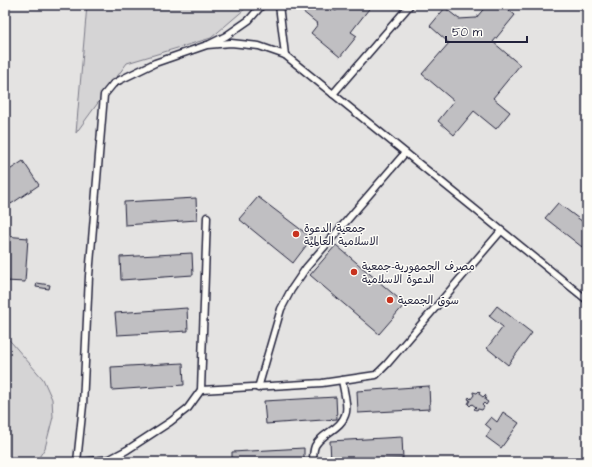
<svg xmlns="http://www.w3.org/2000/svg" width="592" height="467" font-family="'Architects Daughter','Playpen Sans Arabic',sans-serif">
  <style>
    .built { fill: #e4e3e2 }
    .green { fill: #d5d4d5; stroke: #7c7b88 }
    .building { fill: #c0bfc2; stroke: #22223b }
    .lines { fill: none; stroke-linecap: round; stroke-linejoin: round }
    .service-casing { stroke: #22223b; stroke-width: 9 }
    .service { stroke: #fdfcf7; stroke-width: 6 }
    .poi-dot { fill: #c8321e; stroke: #fdfcf7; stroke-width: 1.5 }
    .labels { text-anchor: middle; stroke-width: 3; stroke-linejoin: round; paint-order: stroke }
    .poi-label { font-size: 11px; fill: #22223b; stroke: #fdfcf7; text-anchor: start }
  </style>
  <rect width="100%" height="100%" fill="#f4f3ef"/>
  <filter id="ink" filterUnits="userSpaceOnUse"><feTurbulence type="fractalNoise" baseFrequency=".025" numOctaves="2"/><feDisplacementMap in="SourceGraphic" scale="8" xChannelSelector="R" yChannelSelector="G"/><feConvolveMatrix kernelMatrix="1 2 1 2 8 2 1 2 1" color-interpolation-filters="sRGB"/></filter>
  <g filter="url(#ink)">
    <rect class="built" x="5" y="5" width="582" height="457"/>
    <g class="green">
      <path d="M87,5H248L246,8L211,38L127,63L76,133Z"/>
      <path d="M5,335L43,379L52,399L53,417L45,448L36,462H5Z"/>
    </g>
    <g class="building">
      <path d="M299,5H328L336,11L341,5H372L351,32L357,36L340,57L311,33L318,24L297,7Z"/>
      <path d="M487,5H503L515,15L493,42L520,65L493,98L510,112L496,129L474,111L454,135L438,121L454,101L422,74L449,43L430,26L445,8L459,19L476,18Z"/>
      <path d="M23,161L39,185L11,204L5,196V173Z"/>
      <path d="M258,197L312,238L293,263L239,219Z"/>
      <path d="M196,198L197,220L125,225L124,202Z"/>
      <path d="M558,203L587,225V241L582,247L545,218Z"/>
      <path d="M5,236L28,238L25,282L5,281Z"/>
      <path d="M336,245L405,304L379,334L310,275Z"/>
      <path d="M192,253L193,275L121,280L120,257Z"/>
      <path d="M37,283L50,285L49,289L36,287Z"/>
      <path d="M497,306L532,333L508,365L487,348L503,327L489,316Z"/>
      <path d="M187,308L188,331L117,335L115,313Z"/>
      <path d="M183,363L184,385L112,390L111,367Z"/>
      <path d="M429,386L430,409L358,413L357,391Z"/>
      <path d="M479,391L480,392L479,394L483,397L485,395L486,396L485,400L488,402L486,405L484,403L482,405L484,407L482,410L478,409L476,410L474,409L476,407L472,404L470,406L468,404L470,400L468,399L469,397L471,399L474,395L473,393V392L477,393Z"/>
      <path d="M336,397L337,419L266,424L264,401Z"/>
      <path d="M503,412L519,423L501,448L486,437L491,429L485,424L491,417L497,422Z"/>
      <path d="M402,437L403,459L331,462L330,441Z"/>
      <path d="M304,448V462H232V452Z"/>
    </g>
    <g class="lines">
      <g class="service-casing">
        <g id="service">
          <path d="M279,5L285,55"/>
          <path d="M5,13V5"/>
          <path d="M210,44L226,36L249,20L262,5"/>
          <path d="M333,94L410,5"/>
          <path d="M258,388L281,309L291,290L306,268L405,153"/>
          <path d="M201,390L322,383L376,375L387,364L501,231"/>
          <path d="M77,462L83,405L89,276L104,95L113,84L120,80L155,63L207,45L231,43L259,46L285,55L587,300"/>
          <path d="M81,462L110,459L127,450L170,422L188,408L201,390L207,217"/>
          <path d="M313,462C313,457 313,451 315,446C322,432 342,430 346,412C348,404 343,388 342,380"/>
        </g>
      </g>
      <use href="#service" class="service"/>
    </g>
  </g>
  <g class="poi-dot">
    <circle cx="296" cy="234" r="4"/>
    <circle cx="354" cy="272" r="4"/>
    <circle cx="390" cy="300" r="4"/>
  </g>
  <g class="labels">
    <g class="poi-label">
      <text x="304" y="232">جمعية الدعوة<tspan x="304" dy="13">الاسلامية العالمية</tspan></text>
      <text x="362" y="270">مصرف الجمهورية-جمعية<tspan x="362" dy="13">الدعوة الاسلامية</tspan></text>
      <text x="398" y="304">سوق الجمعية</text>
    </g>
  </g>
  <rect width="592" height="467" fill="none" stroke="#fdfcf7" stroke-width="20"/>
  <rect x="10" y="10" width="572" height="447" fill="none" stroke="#22223b" stroke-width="1.5" filter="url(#ink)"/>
  <path d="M446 36v6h81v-6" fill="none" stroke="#22223b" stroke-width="2"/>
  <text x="452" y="36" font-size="12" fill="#22223b" stroke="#fdfcf7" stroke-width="3" paint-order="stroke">50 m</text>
</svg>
